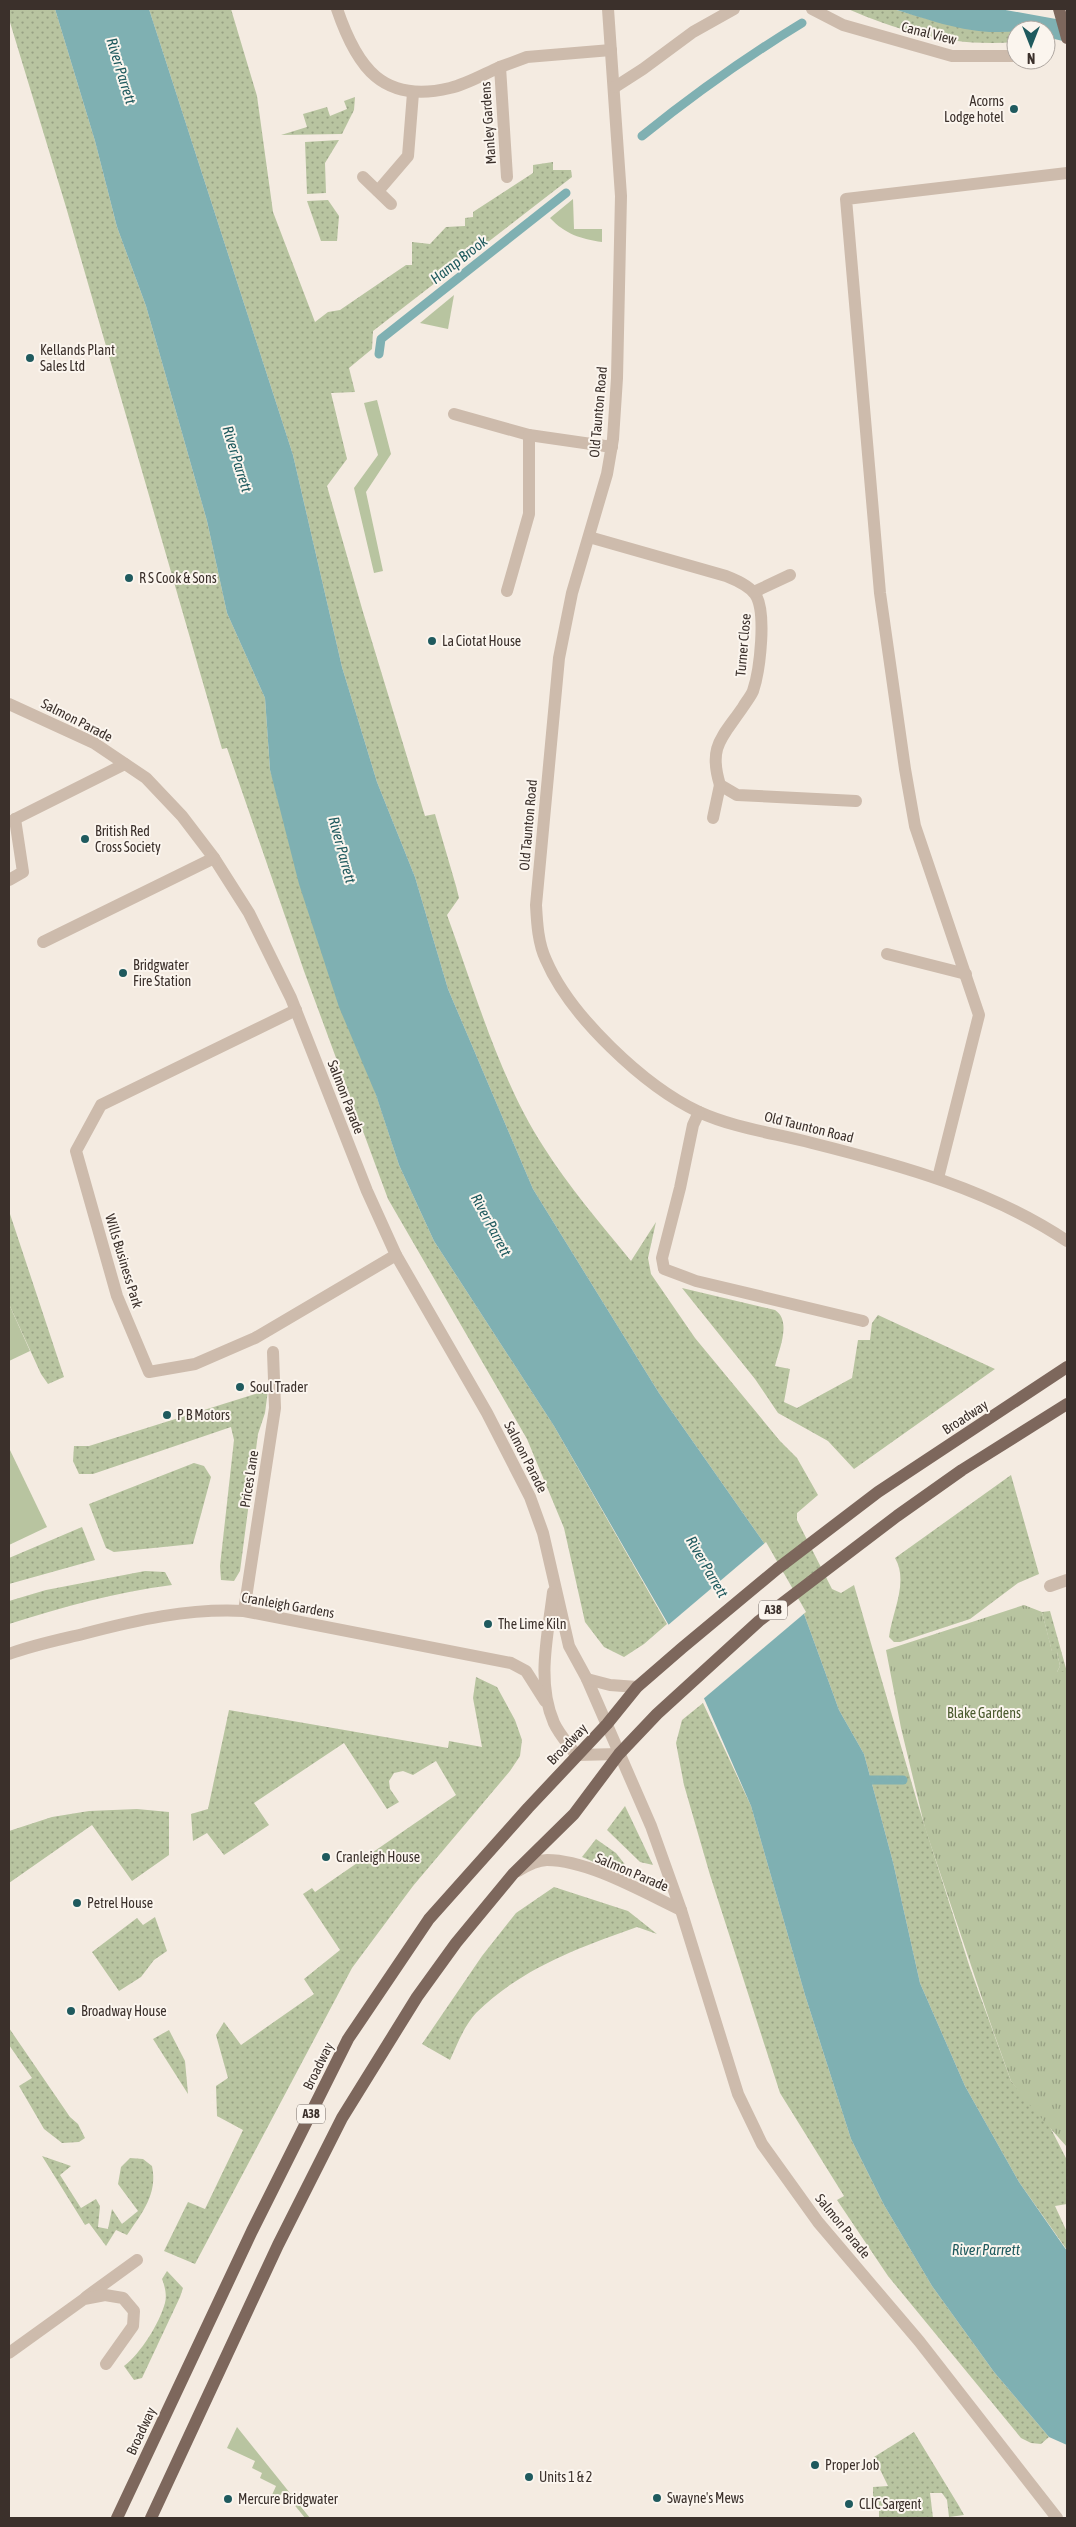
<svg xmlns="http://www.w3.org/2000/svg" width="1076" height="2527" font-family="'Asap Condensed',sans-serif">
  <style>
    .grass { fill: url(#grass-dots) }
    .park { fill: url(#park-tufts) }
    .garden { fill: #b8c4a0 }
    .water { fill: #7fb0b2 }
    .pier { fill: #f4ebe1 }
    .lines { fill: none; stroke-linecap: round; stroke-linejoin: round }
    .stream { stroke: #7fb0b2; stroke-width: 9 }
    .minor { stroke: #cdbbac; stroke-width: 12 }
    .major { stroke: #7d675c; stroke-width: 12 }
    .poi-dot { fill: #1f5a5e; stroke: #fbf5ee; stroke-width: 2 }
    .labels { text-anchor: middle; stroke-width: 4; stroke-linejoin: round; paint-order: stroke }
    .shield { fill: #fbf5ee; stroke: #756b66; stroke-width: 1 }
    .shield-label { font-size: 12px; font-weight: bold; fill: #3b302b }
    .street-label { font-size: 14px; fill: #3b302b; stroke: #fbf5ee }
    .poi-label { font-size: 14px; fill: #3b302b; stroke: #fbf5ee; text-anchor: start }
    .park-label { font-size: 14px; fill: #4a5a2e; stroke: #fbf5ee }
    .water-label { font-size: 15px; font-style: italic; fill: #1f5a5e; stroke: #fbf5ee }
  </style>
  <defs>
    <pattern id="grass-dots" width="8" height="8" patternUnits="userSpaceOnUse" patternTransform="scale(1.25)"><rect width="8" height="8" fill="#b8c4a0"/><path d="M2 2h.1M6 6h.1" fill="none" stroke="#97a083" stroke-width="1.8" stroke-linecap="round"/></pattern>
    <pattern id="park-tufts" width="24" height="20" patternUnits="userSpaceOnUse" patternTransform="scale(1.25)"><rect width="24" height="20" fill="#b8c4a0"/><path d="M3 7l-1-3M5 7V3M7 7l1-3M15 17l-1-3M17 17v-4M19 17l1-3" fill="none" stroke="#97a083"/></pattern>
  </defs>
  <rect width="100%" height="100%" fill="#f4ebe1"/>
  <g class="grass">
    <path d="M9,9H55L95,141L117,227L146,306L207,521L227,613L265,698L270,770L399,1165L434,1241L554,1426L667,1624L644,1644L624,1657L604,1647L585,1622L564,1528L527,1439L388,1199L304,971L227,748L222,749L66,207L9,19Z"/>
    <path d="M149,9H231L257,96L273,212L315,322L328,312L340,310L406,265H412V242L430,244L446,227L465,226V218L473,217V212L533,173V165L553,162V170H571L572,177L373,331L372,349L349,368L355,392L331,393L347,459L327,486L363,612L425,816L435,814L456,886L459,898L447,915C474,989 500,1080 543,1146C569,1187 600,1223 631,1261L656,1222L648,1258L651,1274L695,1338L780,1441L797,1458L818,1495L797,1513V1520L832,1589L841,1593L854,1585L919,1808L970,1968L1011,2081L1050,2127L1067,2160V2204L1055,2206L1067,2232V2250L1019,2182L965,2086L920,1983L893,1862L864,1754L839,1710L804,1614L764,1543L659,1393L533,1189L448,989L415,877L377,782L342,667L293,455Z"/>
    <path d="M848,9H893L942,23L1000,32L1016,30V42C955,47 903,33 848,9Z"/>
    <path d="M355,97L354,110L342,134L281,135L307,127L303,114L327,107L330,116L347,109L344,101Z"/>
    <path d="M339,140L325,163L326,193L307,194L305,142Z"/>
    <path d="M328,200L339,216L337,241H321L307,201Z"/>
    <path d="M9,1211L64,1377L48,1384L41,1374L9,1304Z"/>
    <path d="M682,1288L775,1310C792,1321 779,1349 775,1366L790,1369L784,1402L797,1408L852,1378L858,1340H870L872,1323L878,1315L995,1369L854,1469L828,1441L778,1413L755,1379Z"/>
    <path d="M268,1390L265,1413L258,1434L240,1571L234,1581L221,1580L220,1566L234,1440L231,1427L93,1474H79L73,1461L74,1446H89Z"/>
    <path d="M194,1463L204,1466L211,1477L193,1544L114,1552L106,1548L89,1504Z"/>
    <path d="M1011,1475L1039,1574L1018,1583L970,1619L900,1642H894L889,1637C892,1612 909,1582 895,1558Z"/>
    <path d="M82,1527L95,1560L9,1584V1558Z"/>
    <path d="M145,1571L165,1572L172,1585C116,1592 63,1607 9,1624V1601L46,1590Z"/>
    <path d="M1050,1611L1067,1672H1057L1060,1666L1057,1652H1052L1042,1612Z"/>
    <path d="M476,1677L497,1687L515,1720L522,1740L520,1756L510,1771L413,1886L352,1968L195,2264L164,2251L188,2202L205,2209L243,2130L217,2116L216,2086L228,2078L216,2035L224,2022L241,2045L314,1994L304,1979L340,1950L303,1894L312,1888L315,1892L456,1795L436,1761L413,1775L403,1771L394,1773L389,1781L390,1789L399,1802L387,1809L344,1743L254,1803L269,1825L224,1855L207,1833L193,1841L191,1814L208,1809L229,1710L448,1748L449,1741L482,1747L473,1698Z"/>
    <path d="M703,1703L751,1806L805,1995L851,2139L884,2205L932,2286L994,2372L1049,2437L1041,2444L1031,2443L1021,2438L888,2276L837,2200L844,2196L780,2093L710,1875L684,1785L676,1743L682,1720Z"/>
    <path d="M625,1806L653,1865L640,1862L607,1830Z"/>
    <path d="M137,1809L169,1812V1855L132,1881L92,1825L9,1883V1831L52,1817L89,1811Z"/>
    <path d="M596,1839L616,1853L637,1880L582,1857Z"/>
    <path d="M554,1887L628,1911L657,1934L637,1927C580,1947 520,1969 476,2013C464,2026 457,2045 450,2060L422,2044L482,1956L516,1913Z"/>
    <path d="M155,1917L167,1951L154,1960L141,1977L119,1991L92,1952L137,1918L143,1925Z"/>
    <path d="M9,2028L70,2117L78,2124L85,2138L79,2142L62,2143L44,2129L19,2086L32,2078L9,2045Z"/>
    <path d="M169,2030L185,2061L188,2094L153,2039Z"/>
    <path d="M42,2156L71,2166L60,2175L81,2208L96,2199L100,2206L98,2227L108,2229L112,2209L122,2224L138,2211L118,2184L121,2167L130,2158L143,2159L152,2166C158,2194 142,2213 127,2235L116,2230L106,2246L89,2223L85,2225Z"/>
    <path d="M167,2271L183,2288L180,2297L142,2378L134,2380L124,2366C141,2353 159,2324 165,2303C167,2296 165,2286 162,2279Z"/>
    <path d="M914,2432L959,2506L964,2515L949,2517L947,2500L942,2493H930L933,2518H879V2502L873,2500V2487L888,2486L874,2457Z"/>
  </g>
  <path class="park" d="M1024,1605L1042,1612L1052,1651L1057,1652L1060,1666L1057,1672H1067V2147L1026,2101L1011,2081L990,2022L925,1828L901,1728L886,1650Z"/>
  <g class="garden">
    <path d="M573,199L574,229H602V242C581,239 565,234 550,218Z"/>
    <path d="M454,295L448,329L420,323Z"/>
    <path d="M377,400L391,454L366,492L383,571L374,573L354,488L378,455L364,403Z"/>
    <path d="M9,1304L30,1351L9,1361Z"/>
    <path d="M9,1448L47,1527L9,1545Z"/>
    <path d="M237,2427L310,2518H305L284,2492L268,2504L276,2486L260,2478L262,2473L252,2468L255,2461L227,2448Z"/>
  </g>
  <g class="water">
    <path d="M55,9H149L293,455L342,667L377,782L415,877L448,989L533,1189L659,1393L764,1543L804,1614L839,1710L864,1754L893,1862L920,1983L965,2086L1019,2182L1067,2251V2445L1049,2437L994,2372L932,2286L884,2205L851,2139L805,1995L751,1806L682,1648L554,1426L434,1241L399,1165L376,1095L339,1007L299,884L270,770L265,698L227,613L207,521L146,306L117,227L95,141Z"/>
    <path d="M893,9H1000L1067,21V42L1046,37V30C1030,30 1015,32 1000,32C964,33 927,19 893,9Z"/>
  </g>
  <path class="pier" d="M766,1542L806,1612L702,1700L667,1626Z"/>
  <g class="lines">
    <g class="stream">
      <path d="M642,136C693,95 746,57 802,23"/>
      <path d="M379,354L381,339L566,193"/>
      <path d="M870,1780H903"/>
    </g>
    <g class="minor">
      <path d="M337,9C357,68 383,104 450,88C467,84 484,74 500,67L507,177"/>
      <path d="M608,9L621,196L617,378L613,439L607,474L572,593L559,658L536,905C537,923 538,943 546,960C570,1016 644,1086 699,1112C734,1128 774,1133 812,1143C900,1165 991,1190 1067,1241"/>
      <path d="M812,9L843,25L952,56H1016"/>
      <path d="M500,67L527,57L611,50"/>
      <path d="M615,87L643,69L693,32L734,9"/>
      <path d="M363,177L391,204"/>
      <path d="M378,191L408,156L413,93"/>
      <path d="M454,414L529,435"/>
      <path d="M589,537L726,576C736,580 748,585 755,594C767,611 760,670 753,691C751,696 746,702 743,707C722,738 708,746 720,785L737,795L856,801"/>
      <path d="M507,591L529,514V435L612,447"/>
      <path d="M754,592L790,575"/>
      <path d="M9,704L94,743L146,778L182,816L214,858L249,913L291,998L367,1191L396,1255L487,1413L530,1497L543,1533L569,1646L587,1679L651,1826L681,1910L738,2094L762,2144L818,2222L919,2341L1057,2518"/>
      <path d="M713,818L720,785"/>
      <path d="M15,819L125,764"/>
      <path d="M9,880L23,872L15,819"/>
      <path d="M43,942L214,858"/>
      <path d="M887,954L966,974"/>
      <path d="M296,1010L101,1105L76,1151L117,1296L149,1372L195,1364L255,1338L396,1255"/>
      <path d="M699,1112L693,1125L680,1188L662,1258L664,1269L696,1281L863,1321"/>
      <path d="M938,1178L979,1015L915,826L905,769L880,593L846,199L1067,173"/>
      <path d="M1050,1586L1067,1580"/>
      <path d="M553,1592C548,1635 536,1682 554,1723C559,1734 569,1745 576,1755L619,1754"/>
      <path d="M244,1611L275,1408L273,1352"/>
      <path d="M9,1654C33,1645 58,1640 83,1634C136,1620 189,1608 244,1611L511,1663L526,1671L545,1701"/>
      <path d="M587,1679L610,1685L637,1687"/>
      <path d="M518,1871C526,1866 537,1860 547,1860C588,1860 643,1892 681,1910"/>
      <path d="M86,2297L137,2260"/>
      <path d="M9,2353L84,2299L105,2295L123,2298L134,2311L133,2326L106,2364"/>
    </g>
    <g class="major">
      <path d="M1059,9L1067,38"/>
      <path d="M117,2518L252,2231L348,2039L429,1919L528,1808L607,1724L637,1687L682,1648L777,1569L878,1492L1067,1367"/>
      <path d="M151,2518L278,2245L342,2118L417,1997L456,1943L513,1874L574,1814L619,1754L657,1714L759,1621L897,1516L962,1470L1067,1404"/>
    </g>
  </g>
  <g class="poi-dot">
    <circle cx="1014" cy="109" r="5"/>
    <circle cx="30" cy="358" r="5"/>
    <circle cx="129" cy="578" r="5"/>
    <circle cx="432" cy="641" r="5"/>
    <circle cx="85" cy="839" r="5"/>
    <circle cx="123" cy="973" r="5"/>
    <circle cx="240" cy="1387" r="5"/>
    <circle cx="167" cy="1415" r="5"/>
    <circle cx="488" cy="1624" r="5"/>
    <circle cx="326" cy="1857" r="5"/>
    <circle cx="77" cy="1903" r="5"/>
    <circle cx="71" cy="2011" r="5"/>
    <circle cx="815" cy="2465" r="5"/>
    <circle cx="529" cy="2477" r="5"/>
    <circle cx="657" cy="2498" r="5"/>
    <circle cx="228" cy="2499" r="5"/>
    <circle cx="849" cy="2504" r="5"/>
  </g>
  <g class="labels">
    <g class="shield">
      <rect x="759" y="1600.5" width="28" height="19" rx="4"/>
      <rect x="297" y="2104.5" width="28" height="19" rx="4"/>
    </g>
    <g class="shield-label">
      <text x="773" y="1614">A38</text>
      <text x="311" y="2118">A38</text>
    </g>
    <g class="street-label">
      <text transform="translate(929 33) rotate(14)" y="5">Canal View</text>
      <text transform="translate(488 123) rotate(-94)" y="5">Manley Gardens</text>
      <text transform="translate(598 412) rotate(-85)" y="5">Old Taunton Road</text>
      <text transform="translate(743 645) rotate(-85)" y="5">Turner Close</text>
      <text transform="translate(77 720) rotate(27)" y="5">Salmon Parade</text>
      <text transform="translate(528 825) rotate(-85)" y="5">Old Taunton Road</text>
      <text transform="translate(346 1097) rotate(69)" y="5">Salmon Parade</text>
      <text transform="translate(809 1127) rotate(14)" y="5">Old Taunton Road</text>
      <text transform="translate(124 1261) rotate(73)" y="5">Wills Business Park</text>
      <text transform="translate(965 1417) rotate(-33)" y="5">Broadway</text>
      <text transform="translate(526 1457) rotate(63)" y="5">Salmon Parade</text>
      <text transform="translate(249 1479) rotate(-81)" y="5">Prices Lane</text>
      <text transform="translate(288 1605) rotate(10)" y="5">Cranleigh Gardens</text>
      <text transform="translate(567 1744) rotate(-46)" y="5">Broadway</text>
      <text transform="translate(632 1872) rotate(23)" y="5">Salmon Parade</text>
      <text transform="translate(318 2066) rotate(-64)" y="5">Broadway</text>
      <text transform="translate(843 2226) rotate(51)" y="5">Salmon Parade</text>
      <text transform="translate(141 2431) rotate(-65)" y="5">Broadway</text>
    </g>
    <g class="poi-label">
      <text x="1004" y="106" text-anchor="end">Acorns<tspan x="1004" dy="16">Lodge hotel</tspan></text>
      <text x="40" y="355">Kellands Plant<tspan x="40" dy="16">Sales Ltd</tspan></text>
      <text x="139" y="583">R S Cook &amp; Sons</text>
      <text x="442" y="646">La Ciotat House</text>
      <text x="95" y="836">British Red<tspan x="95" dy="16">Cross Society</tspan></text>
      <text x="133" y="970">Bridgwater<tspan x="133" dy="16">Fire Station</tspan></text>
      <text x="250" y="1392">Soul Trader</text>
      <text x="177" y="1420">P B Motors</text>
      <text x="498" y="1629">The Lime Kiln</text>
      <text x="336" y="1862">Cranleigh House</text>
      <text x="87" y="1908">Petrel House</text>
      <text x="81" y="2016">Broadway House</text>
      <text x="825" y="2470">Proper Job</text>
      <text x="539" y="2482">Units 1 &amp; 2</text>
      <text x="667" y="2503">Swayne's Mews</text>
      <text x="238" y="2504">Mercure Bridgwater</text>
      <text x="859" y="2509">CLIC Sargent</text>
    </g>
    <g class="park-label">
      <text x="984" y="1718">Blake Gardens</text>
    </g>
    <g class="water-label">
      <text transform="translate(121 71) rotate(73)" y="5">River Parrett</text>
      <text transform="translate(459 260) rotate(-38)" y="5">Hamp Brook</text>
      <text transform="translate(237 459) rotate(73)" y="5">River Parrett</text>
      <text transform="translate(342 850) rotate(75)" y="5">River Parrett</text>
      <text transform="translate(491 1225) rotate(62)" y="5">River Parrett</text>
      <text transform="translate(707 1567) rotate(60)" y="5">River Parrett</text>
      <text x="986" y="2255">River Parrett</text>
    </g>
  </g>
  <rect width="1076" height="2527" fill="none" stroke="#3b302b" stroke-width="20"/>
  <g transform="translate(1031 45) rotate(180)"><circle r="24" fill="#fbf5ee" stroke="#aea6a0"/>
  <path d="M0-4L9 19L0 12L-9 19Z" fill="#1f5a5e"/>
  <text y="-8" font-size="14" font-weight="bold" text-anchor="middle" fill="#3b302b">N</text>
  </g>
</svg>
